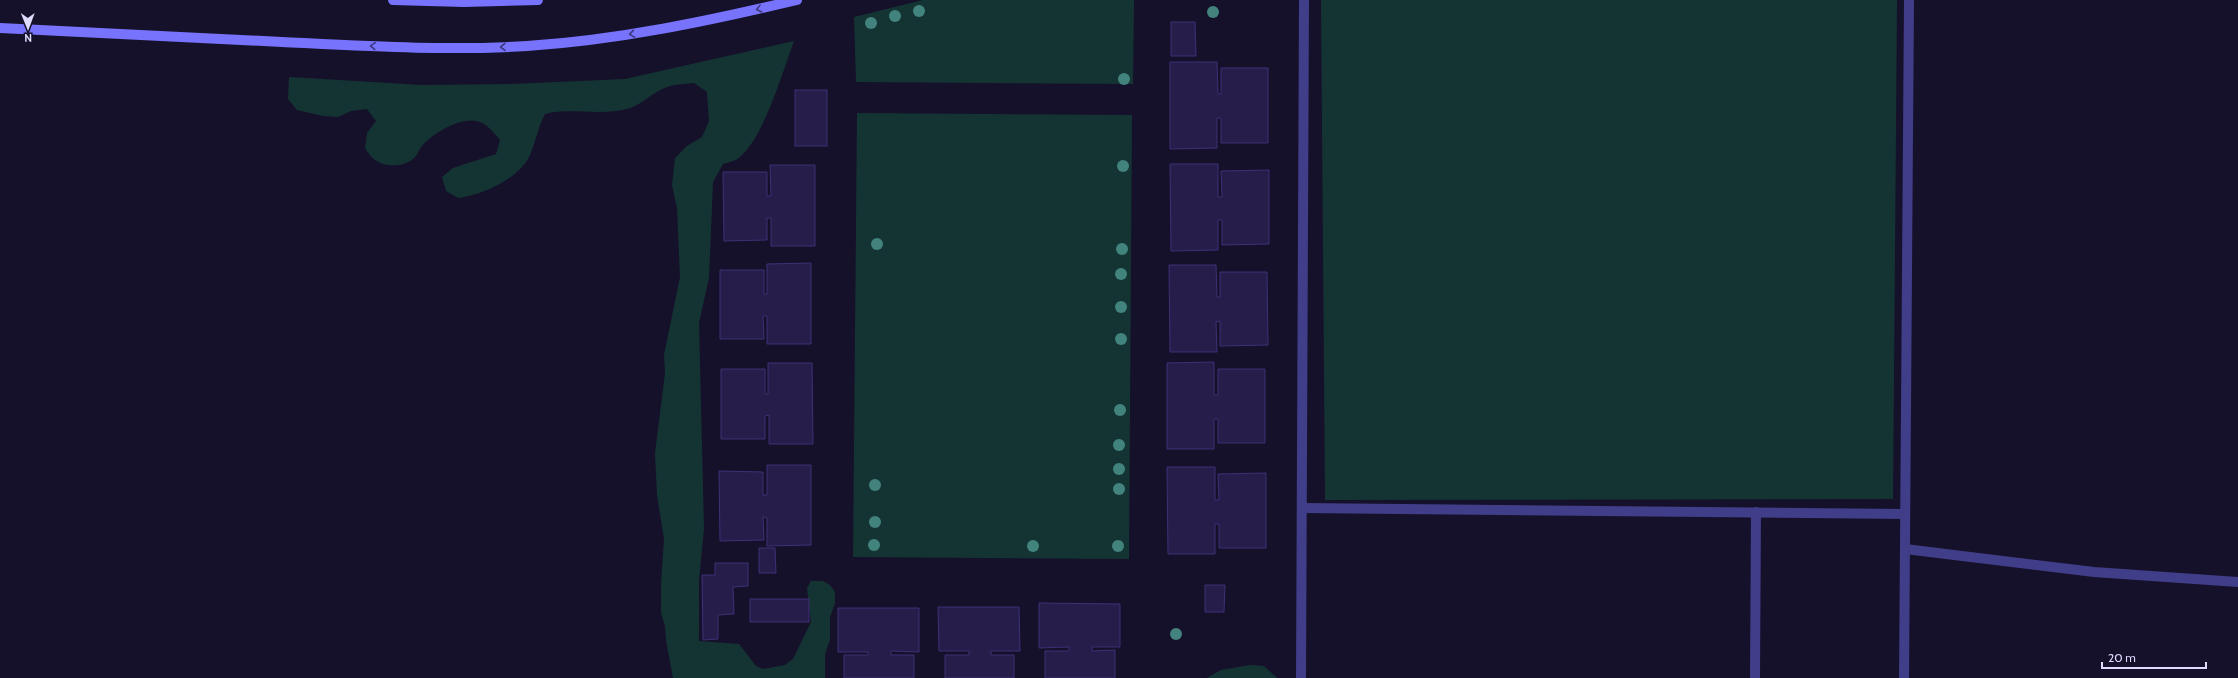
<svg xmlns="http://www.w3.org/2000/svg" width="2238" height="678" font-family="Cabin,sans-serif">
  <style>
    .green { fill: #143433 }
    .building { fill: #271d4b; stroke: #3e3077 }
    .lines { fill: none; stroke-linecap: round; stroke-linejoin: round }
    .street { stroke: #403d89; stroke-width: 10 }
    .secondary { stroke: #7773fd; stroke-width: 10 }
    .tree { fill: #42837e }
    .oneway { stroke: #3d387e }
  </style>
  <rect width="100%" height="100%" fill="#16112a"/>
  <g class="green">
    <path d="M923,0H1134L1133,84L856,82L854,17Z"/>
    <path d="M1321,0H1897L1893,499L1325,500Z"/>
    <path d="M794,41C782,73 765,135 740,157C736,161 729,162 723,164L713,182L709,278L699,323L704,529L699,580V641L739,644L756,666L763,669L785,665L793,659L811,622L807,588L811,581H823L830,585L835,592V603L830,617V640L825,654V678H673L666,640L665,626L661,613V583L664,539L657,495L655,453L665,373L664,355L680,277L677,208L672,185L675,158L687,146L702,137L709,121L707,92L694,83C686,84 675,84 667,87C654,91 643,104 630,108C601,117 572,107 545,114C538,127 536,141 530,155C519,179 482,195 458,198L446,191L442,177L453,168L496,154L500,140C494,133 486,122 476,121C459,118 433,133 422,146C419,149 418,154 415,157C406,167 386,168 375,160C371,157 368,152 365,148L367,133L376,121L367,109L351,111L338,117L323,116L297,110L288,99L289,77L422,85L512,84L625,79Z"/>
    <path d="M857,113L1132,115L1129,559L853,557Z"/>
    <path d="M1250,665L1264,666L1277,678H1207L1221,670Z"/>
  </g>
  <g class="building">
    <path d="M1171,22H1195L1196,56H1171Z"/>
    <path d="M1170,62H1217L1218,94H1221V68H1268V143H1221V118H1217V148L1170,149Z"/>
    <rect x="795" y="90" width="32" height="56"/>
    <path d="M1170,164H1218V197H1222L1221,171L1269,170V244L1222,245V220H1218V250L1171,251Z"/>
    <path d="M770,165H815V246H771V218H767V240L724,241L723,172H767V196H771Z"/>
    <path d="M811,263V344H767V316H763L764,339H720V270H764V294H767V264Z"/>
    <path d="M1169,265H1216L1217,297H1220V272H1267L1268,345L1220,346V321L1216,322L1217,352H1170Z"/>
    <path d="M1214,362V395H1218V369H1265V443H1218V419H1214V449H1167V363Z"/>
    <path d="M768,363H812L813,444H769V415L765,416V439H721V369H765V394H768Z"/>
    <path d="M767,465H811V545L767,546V518L763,517L764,540L720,541L719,471L763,472V495H767Z"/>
    <path d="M1167,467H1215V500H1219L1218,474L1266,473V548H1219V524H1215V554H1168Z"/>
    <path d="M759,548H775L776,573H759Z"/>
    <path d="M715,563H748V586L733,587L734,614L718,615V639L703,640L702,575H715Z"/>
    <path d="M1205,585H1225L1224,612H1205Z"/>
    <rect x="750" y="599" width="59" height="23"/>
    <path d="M1039,603L1120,604V647H1092V651L1115,650V678H1045V651H1069V647L1039,648Z"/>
    <path d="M938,607H1019L1020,651H991V655H1014V678H945V655H969V651H939Z"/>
    <path d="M838,608H919V652L891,651V655H914V678H844V655H868V652H838Z"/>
  </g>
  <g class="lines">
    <g class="street">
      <path d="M1302,508L1905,514"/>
      <path d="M1905,549L2094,572L2238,582"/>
      <path d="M1301,678L1304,0"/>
      <path d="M1755,678L1756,512"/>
      <path d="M1904,678L1909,0"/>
    </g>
    <g class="secondary">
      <path d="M393,0L464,2L538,0"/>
      <path d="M0,28C94,33 188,38 282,42C364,46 446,51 527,46C619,40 708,21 797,0"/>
    </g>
  </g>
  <g class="tree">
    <circle cx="919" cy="11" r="6"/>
    <circle cx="1213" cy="12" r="6"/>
    <circle cx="895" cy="16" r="6"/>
    <circle cx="871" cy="23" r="6"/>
    <circle cx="1124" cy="79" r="6"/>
    <circle cx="1123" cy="166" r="6"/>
    <circle cx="877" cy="244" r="6"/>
    <circle cx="1122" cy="249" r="6"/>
    <circle cx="1121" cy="274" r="6"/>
    <circle cx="1121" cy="307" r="6"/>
    <circle cx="1121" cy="339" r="6"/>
    <circle cx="1120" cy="410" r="6"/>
    <circle cx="1119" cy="445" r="6"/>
    <circle cx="1119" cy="469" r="6"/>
    <circle cx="875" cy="485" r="6"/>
    <circle cx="1119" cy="489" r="6"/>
    <circle cx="875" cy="522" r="6"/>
    <circle cx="874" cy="545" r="6"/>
    <circle cx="1033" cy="546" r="6"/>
    <circle cx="1118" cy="546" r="6"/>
    <circle cx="1176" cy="634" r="6"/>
  </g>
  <defs><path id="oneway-chevron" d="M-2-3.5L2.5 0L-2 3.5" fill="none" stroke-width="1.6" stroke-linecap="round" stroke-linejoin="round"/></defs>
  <g class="oneway">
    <use href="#oneway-chevron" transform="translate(759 9) rotate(166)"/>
    <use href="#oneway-chevron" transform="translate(632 34) rotate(171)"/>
    <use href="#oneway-chevron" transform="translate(373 46) rotate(-177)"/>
    <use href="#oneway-chevron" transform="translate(503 47) rotate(178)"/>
  </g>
  <g transform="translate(28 28) rotate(179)" stroke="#16112a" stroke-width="3" paint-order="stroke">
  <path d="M0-3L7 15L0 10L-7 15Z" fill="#dfdbff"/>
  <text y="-6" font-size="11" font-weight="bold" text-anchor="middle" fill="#dfdbff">N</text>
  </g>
  <path d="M2102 662v6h104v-6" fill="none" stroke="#dfdbff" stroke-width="2"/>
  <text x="2108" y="662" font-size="12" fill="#dfdbff" stroke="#16112a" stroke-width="3" paint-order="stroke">20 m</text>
</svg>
